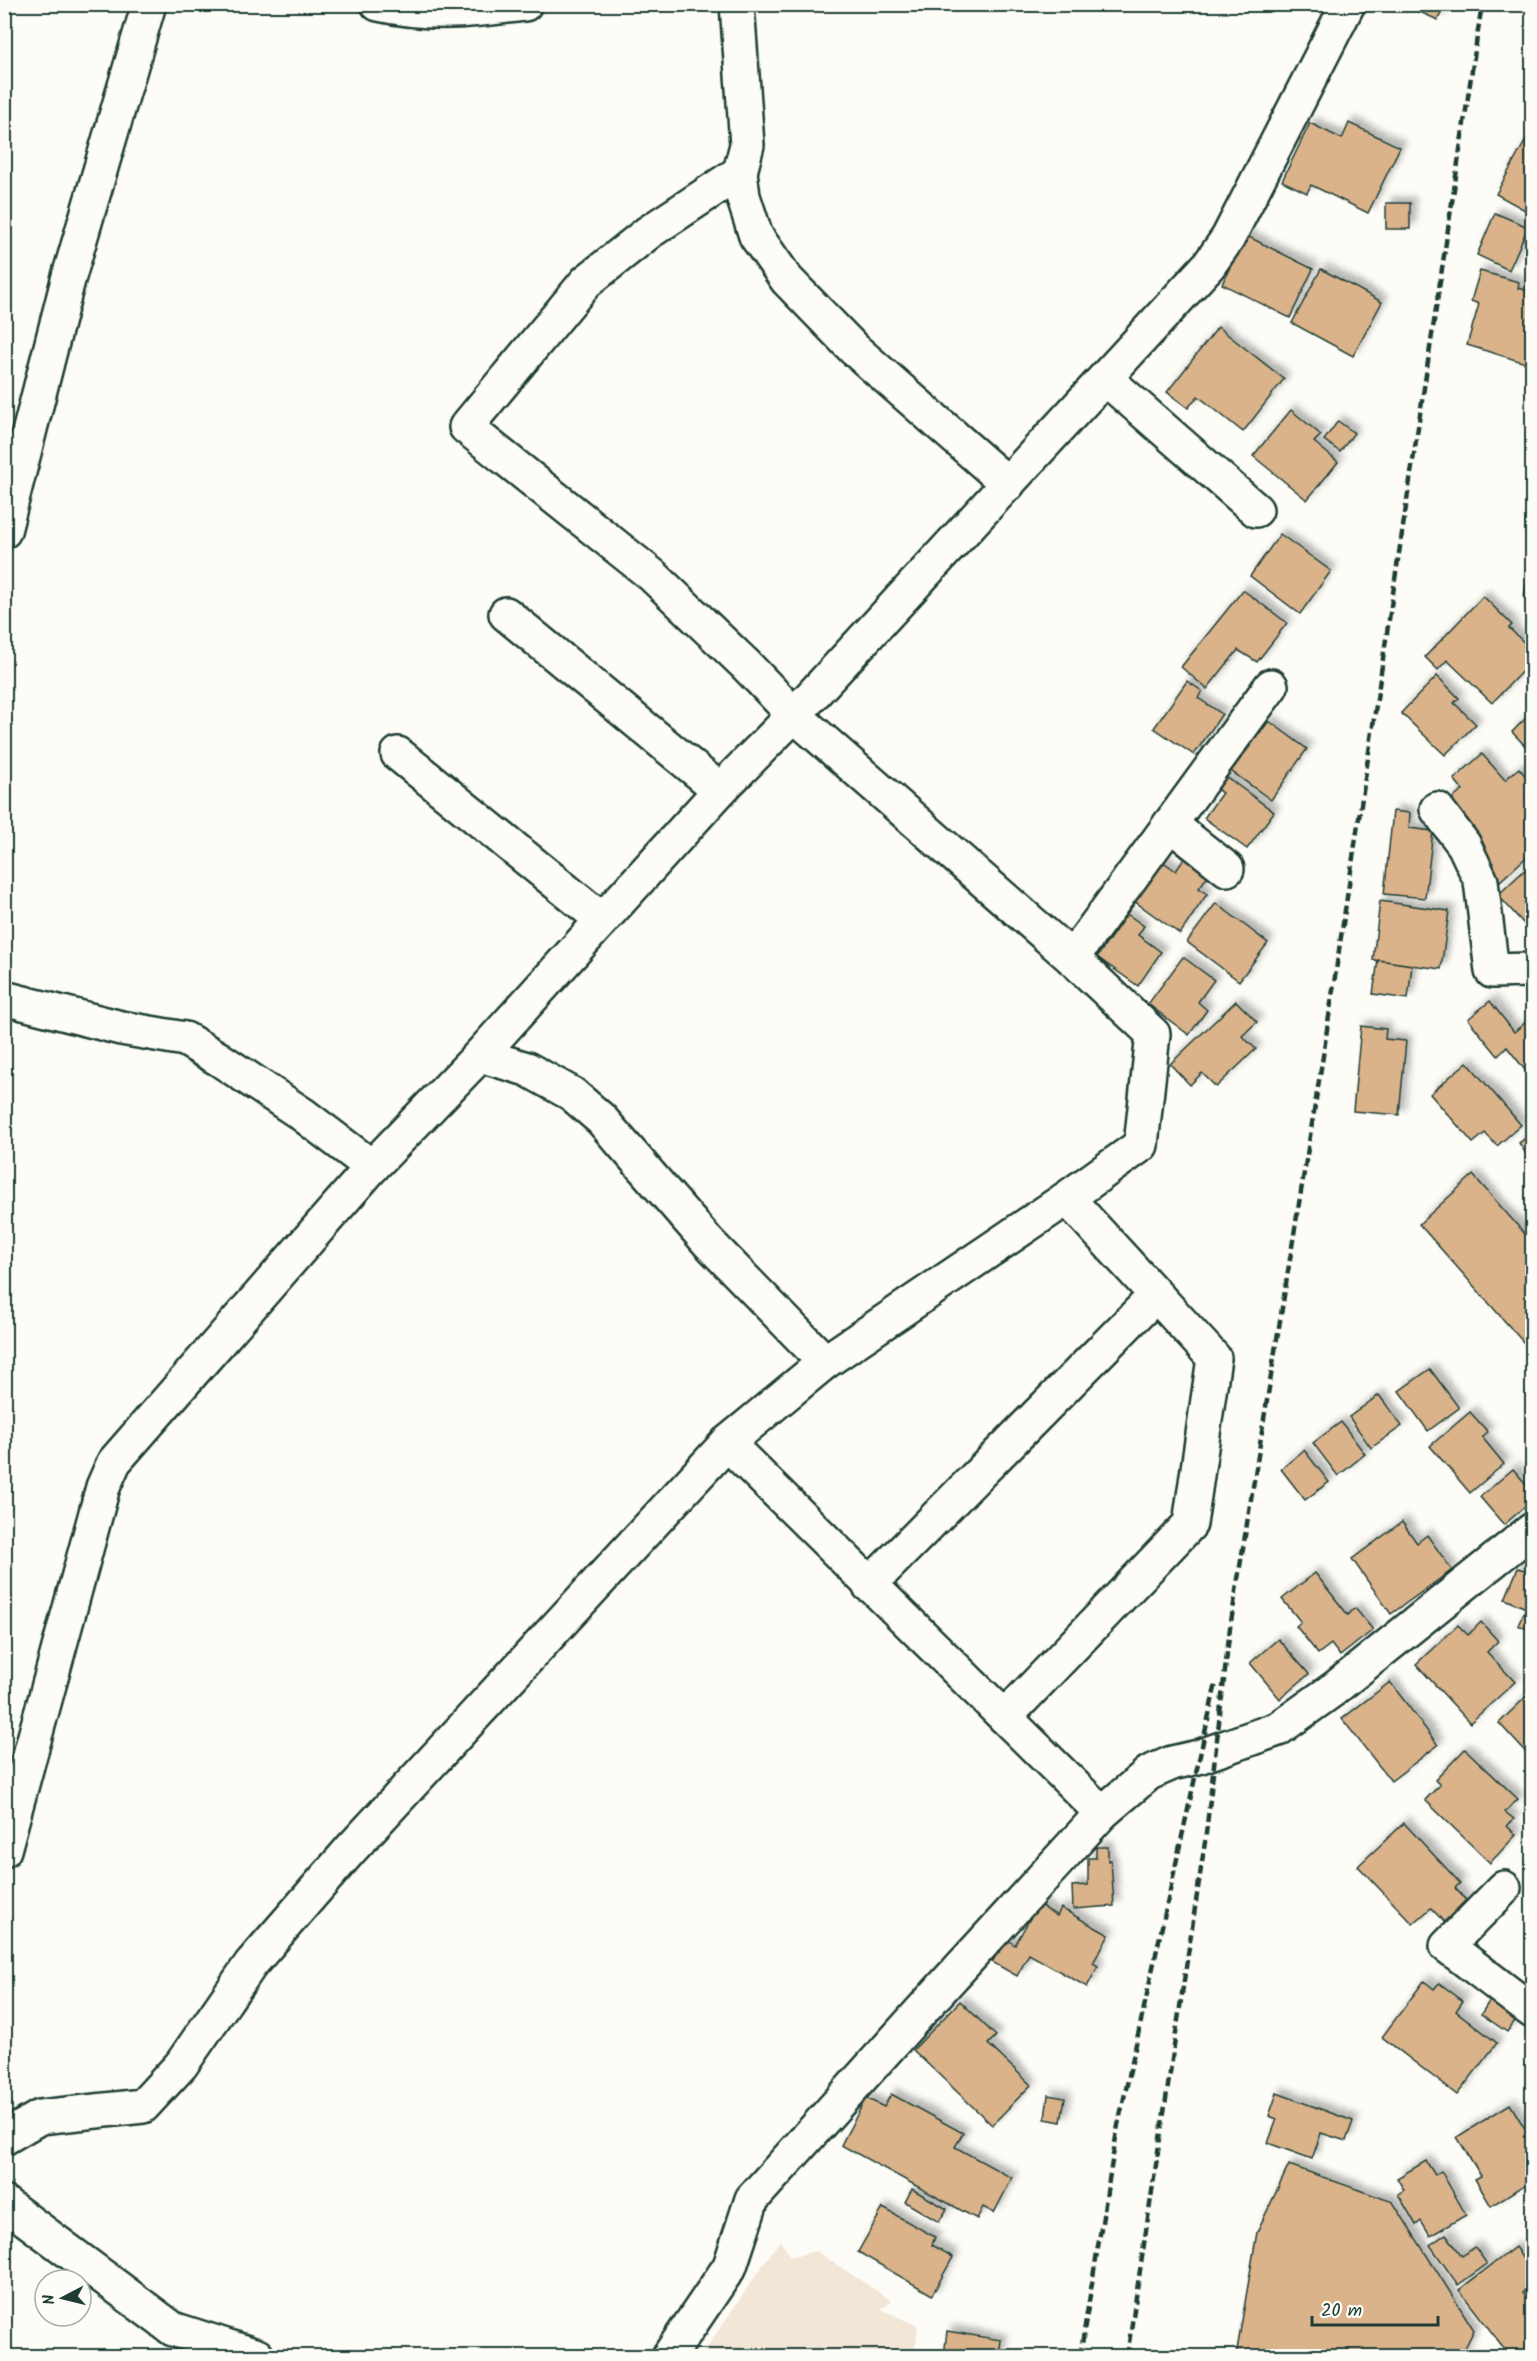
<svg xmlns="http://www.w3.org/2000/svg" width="1537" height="2361" font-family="Kalam,sans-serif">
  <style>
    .built { fill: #f2e6d7 }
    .building { fill: #dab38b; stroke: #1f3d34; stroke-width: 1.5; filter: url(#shadow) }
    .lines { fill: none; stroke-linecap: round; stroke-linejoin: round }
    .minor-casing { stroke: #1f3d34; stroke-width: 38 }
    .minor { stroke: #fdfcf7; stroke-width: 33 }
    .rail { stroke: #1f3d34; stroke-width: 4.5; stroke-dasharray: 9 4.5; stroke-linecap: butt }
  </style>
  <defs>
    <filter id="shadow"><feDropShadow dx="5.5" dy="-5.5" stdDeviation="3" flood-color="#0004"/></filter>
  </defs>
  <rect width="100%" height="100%" fill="#fdfcf7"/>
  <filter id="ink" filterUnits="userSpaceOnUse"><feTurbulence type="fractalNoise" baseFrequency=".0167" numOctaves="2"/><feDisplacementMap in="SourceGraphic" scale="12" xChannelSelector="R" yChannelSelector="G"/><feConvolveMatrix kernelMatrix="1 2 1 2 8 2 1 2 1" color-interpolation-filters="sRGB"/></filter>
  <g filter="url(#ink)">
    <path class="built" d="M780,2240L790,2257L816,2251L892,2301L881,2309L918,2326L914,2356H701Z"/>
    <g class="building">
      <path d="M1401,4H1445L1438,20Z"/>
      <path d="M1310,123L1342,139L1349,123L1400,147L1368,213L1311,185L1307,193L1282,181Z"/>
      <path d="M1528,136L1532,139V214L1496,194Z"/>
      <rect x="1386" y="203" width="24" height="26"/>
      <path d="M1495,213L1528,227L1509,270L1477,255Z"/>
      <path d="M1245,235L1313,269L1290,318L1222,284Z"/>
      <path d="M1321,269L1382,302L1353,356L1292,323Z"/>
      <path d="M1480,271L1519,282L1518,288L1532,292V365L1467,345L1479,304L1471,301Z"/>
      <path d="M1218,327L1284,379L1243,432L1198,396L1188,408L1167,392Z"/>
      <path d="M1291,410L1321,435L1314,442L1338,462L1307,500L1253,456Z"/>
      <path d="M1338,421L1354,433L1340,452L1324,440Z"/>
      <path d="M1280,534L1331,571L1300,614L1250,576Z"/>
      <path d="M1532,549V600L1524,598Z"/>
      <path d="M1243,590L1287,623L1257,662L1238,650L1207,689L1181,667Z"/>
      <path d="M1483,596L1512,625L1509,628L1532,650V661L1492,703L1447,660L1438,670L1425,657Z"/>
      <path d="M1437,676L1459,698L1454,703L1476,724L1445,755L1401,713Z"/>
      <path d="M1187,681L1202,691L1198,698L1222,714L1194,755L1154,728Z"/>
      <path d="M1532,712V753L1512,732Z"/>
      <path d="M1269,721L1307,749L1271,800L1231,771Z"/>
      <path d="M1482,754L1505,780L1519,768L1532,784V797L1528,801L1532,806V852L1498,883L1481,844L1446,804L1463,790L1454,779Z"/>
      <path d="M1225,776L1274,812L1247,849L1204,818L1222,793L1215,788Z"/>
      <path d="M1393,811L1410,813L1409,828L1433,831L1425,898L1384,894Z"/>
      <path d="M1186,856L1210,873L1199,888L1207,894L1180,934L1134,901L1162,861L1176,871Z"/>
      <path d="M1532,863V933L1498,895Z"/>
      <path d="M1380,901L1449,911L1441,969L1373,960Z"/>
      <path d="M1216,903L1268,943L1239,981L1187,942Z"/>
      <path d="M1127,914L1144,926L1138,935L1161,952L1138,986L1097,957Z"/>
      <path d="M1183,957L1214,980L1198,1002L1207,1010L1189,1035L1148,1004Z"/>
      <path d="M1378,960L1412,965L1408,999L1373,994Z"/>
      <path d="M1236,1001L1257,1022L1242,1036L1256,1049L1216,1087L1202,1073L1190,1085L1170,1064Z"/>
      <path d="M1490,1001L1514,1032L1532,1017V1079L1507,1047L1498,1056L1468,1019Z"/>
      <path d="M1361,1026L1386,1029L1385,1039L1406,1041L1399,1115L1353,1111Z"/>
      <path d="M1467,1062L1521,1125L1497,1146L1485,1133L1473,1143L1430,1094Z"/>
      <path d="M1532,1133V1154L1528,1157L1519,1143Z"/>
      <path d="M1473,1175L1532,1242V1352L1419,1224Z"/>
      <path d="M1430,1369L1459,1408L1428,1431L1399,1391Z"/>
      <path d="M1379,1395L1402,1426L1371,1448L1349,1417Z"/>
      <path d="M1470,1412L1488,1432L1482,1437L1504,1464L1470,1493L1430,1446Z"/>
      <path d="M1341,1422L1365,1454L1338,1476L1313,1443Z"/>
      <path d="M1304,1450L1329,1482L1305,1500L1281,1469Z"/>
      <path d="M1513,1469L1532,1491V1500L1504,1525L1480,1497Z"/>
      <path d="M1402,1522L1417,1543L1427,1535L1452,1570L1391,1614L1352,1559Z"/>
      <path d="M1532,1565V1631L1518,1625L1526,1608L1505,1599L1518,1568L1530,1572Z"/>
      <path d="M1315,1573L1348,1615L1355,1608L1373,1630L1340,1656L1331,1644L1318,1654L1296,1626L1301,1622L1282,1599Z"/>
      <path d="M1481,1622L1498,1641L1487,1652L1515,1682L1470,1723L1416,1664L1458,1625L1468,1635Z"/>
      <path d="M1278,1639L1309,1674L1280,1699L1250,1663Z"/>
      <path d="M1390,1682L1438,1745L1391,1781L1342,1719Z"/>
      <path d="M1532,1691V1759L1499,1723Z"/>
      <path d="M1465,1749L1518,1799L1505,1812L1514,1819L1507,1826L1516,1835L1490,1863L1425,1800L1440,1785L1435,1780Z"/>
      <path d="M1404,1823L1460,1883L1455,1888L1466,1900L1444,1922L1431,1908L1413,1924L1358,1866Z"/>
      <path d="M1096,1847H1108V1861L1111,1860L1114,1906L1073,1909L1072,1886L1088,1885V1858H1096Z"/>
      <path d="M1038,1904L1057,1916L1061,1908L1109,1935L1093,1963L1098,1966L1087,1987L1029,1954L1017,1976L992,1962L1006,1939L1015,1945Z"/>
      <path d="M1424,1981L1434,1989L1439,1983L1463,2001L1456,2011L1497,2043L1457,2095L1382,2037Z"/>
      <path d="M1490,2000L1517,2018L1507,2032L1481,2014Z"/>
      <path d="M960,2001L996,2036L988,2044L1031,2085L992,2125L913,2050Z"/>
      <path d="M1277,2093L1353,2121L1346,2141L1321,2133L1312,2159L1268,2143L1277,2119L1269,2116Z"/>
      <path d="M891,2094L963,2133L955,2147L1012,2178L994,2213L983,2207L977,2219L841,2145L866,2098L884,2107Z"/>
      <path d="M1048,2095L1065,2098L1061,2122L1045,2119Z"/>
      <path d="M1510,2104L1532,2140V2180L1491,2206L1475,2179L1481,2176L1457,2137Z"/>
      <path d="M1426,2161L1435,2175L1441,2171L1466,2215L1430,2236L1421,2221L1416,2225L1398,2194L1404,2190L1397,2178Z"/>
      <path d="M1289,2165L1393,2202L1474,2330L1462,2354L1470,2356H1236L1257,2232Z"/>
      <path d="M912,2189L947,2209L939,2222L905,2202Z"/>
      <path d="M883,2208L935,2237L932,2245L953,2257L932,2295L858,2252Z"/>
      <path d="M1446,2234L1462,2256L1475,2247L1487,2264L1458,2285L1430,2245Z"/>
      <path d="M1515,2247L1532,2270V2285L1522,2293L1532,2306V2356H1510L1459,2290Z"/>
      <path d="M947,2331L1001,2340L999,2356H1001H944Z"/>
    </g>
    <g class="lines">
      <g class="minor-casing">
        <g id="minor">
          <path d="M378,4C431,16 472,11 525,4"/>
          <path d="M740,172L743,196L756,236L787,280L854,349L1008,484"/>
          <path d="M1105,378L1256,510"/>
          <path d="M4,531L68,280L149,4"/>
          <path d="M506,614L720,790"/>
          <path d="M398,754L601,919"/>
          <path d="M1437,809L1464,845L1481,881L1492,971L1532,970"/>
          <path d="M1170,824L1227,869"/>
          <path d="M1072,958L1271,686"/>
          <path d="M4,998L121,1028L185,1039L219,1059L302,1114L372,1167"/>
          <path d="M480,1055L527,1069L572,1094L601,1119L708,1242L825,1362"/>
          <path d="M727,1443L1102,1813"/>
          <path d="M869,1585L1155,1296"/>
          <path d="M1005,1717L1190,1524L1214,1358L1067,1198"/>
          <path d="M4,1850L103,1487L114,1462L372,1167L480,1055L720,790L794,715L1209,265L1228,238L1348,4"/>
          <path d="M1504,1888L1447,1946L1532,2011"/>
          <path d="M4,2138L40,2117L143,2106L181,2065L251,1964L351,1849L727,1443L825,1362L1067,1198L1141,1145L1153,1034L1072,958L794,715L746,665L652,575L466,427L586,282L649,232L740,172L747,145L737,4"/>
          <path d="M4,2203L173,2329L257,2356"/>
          <path d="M669,2356L730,2266L752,2199L949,1980L1102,1813L1149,1773L1172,1763L1198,1757L1278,1729L1334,1689L1532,1530"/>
        </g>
      </g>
      <use href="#minor" class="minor"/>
      <g class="rail">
        <path d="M1080,2356L1118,2125L1216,1683"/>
        <path d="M1127,2356L1205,1842L1230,1628L1323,1056L1482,4"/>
      </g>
    </g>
  </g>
  <rect width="1537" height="2361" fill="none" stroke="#fdfcf7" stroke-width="24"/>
  <rect x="12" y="12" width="1513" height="2337" fill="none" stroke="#1f3d34" stroke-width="2" filter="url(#ink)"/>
  <g transform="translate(63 2298) rotate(263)"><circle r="28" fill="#fdfcf7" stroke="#a4b0a9" stroke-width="1.5"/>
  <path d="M0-4.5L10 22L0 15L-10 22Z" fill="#1f3d34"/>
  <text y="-9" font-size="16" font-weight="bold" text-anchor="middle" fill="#1f3d34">N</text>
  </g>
  <path d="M1312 2316v9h126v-9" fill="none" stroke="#1f3d34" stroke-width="3"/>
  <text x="1321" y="2316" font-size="18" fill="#1f3d34" stroke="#fdfcf7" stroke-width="4.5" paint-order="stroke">20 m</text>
</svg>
